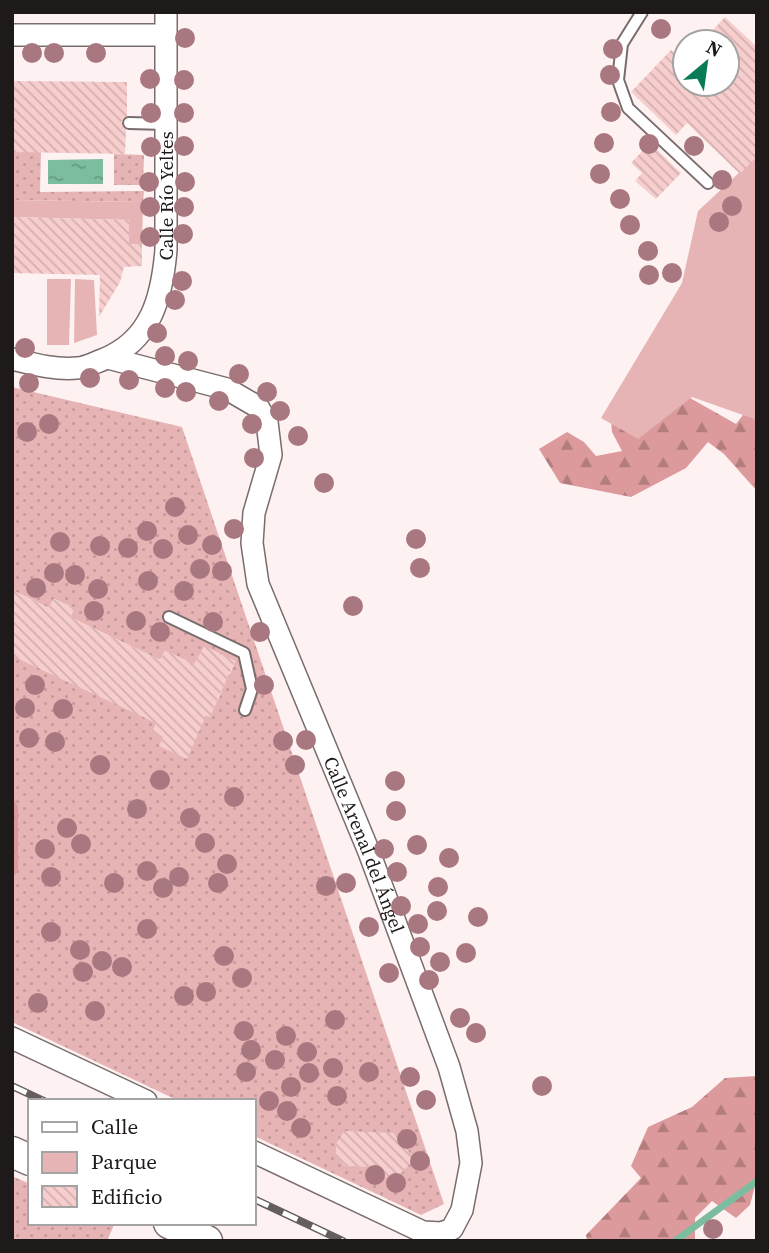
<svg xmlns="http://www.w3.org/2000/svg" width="769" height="1253" font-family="'Source Serif 4',serif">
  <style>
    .grass { fill: url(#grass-dots) }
    .forest { fill: url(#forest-firs) }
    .green { fill: #e7b4b5 }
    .water { fill: url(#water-ripples) }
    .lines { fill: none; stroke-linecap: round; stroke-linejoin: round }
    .stream { stroke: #7cbd9f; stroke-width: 7 }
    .building { fill: url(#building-back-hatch) }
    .lane-casing { stroke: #796c6c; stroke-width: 14 }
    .street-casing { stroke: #796c6c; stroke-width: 24 }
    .secondary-casing { stroke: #796c6c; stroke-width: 33 }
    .lane { stroke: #fff; stroke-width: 10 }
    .street { stroke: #fff; stroke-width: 21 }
    .secondary { stroke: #fff; stroke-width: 30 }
    .rail-casing { stroke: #655e5e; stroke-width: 8 }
    .rail { stroke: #fff; stroke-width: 5; stroke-dasharray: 16; stroke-linecap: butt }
    .tree { fill: #a9777f }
    .labels { text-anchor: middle; stroke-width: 5; stroke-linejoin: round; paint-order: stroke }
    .street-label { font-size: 19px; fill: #1f1a1a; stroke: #fff }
  </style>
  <defs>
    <pattern id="grass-dots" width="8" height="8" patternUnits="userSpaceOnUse" patternTransform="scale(1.75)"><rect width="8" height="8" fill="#e7b4b5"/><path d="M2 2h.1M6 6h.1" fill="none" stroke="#c69a9b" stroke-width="1.8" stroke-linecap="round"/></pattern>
    <pattern id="forest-firs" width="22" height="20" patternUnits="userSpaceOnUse" patternTransform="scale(1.75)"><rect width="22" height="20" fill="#dd9a9c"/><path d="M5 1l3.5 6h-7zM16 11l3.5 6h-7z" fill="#b37d7e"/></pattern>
    <pattern id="water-ripples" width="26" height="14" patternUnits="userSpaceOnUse" patternTransform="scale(1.75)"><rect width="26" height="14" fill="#7cbd9f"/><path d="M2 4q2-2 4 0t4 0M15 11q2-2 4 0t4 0" fill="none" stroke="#659981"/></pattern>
    <pattern id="building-back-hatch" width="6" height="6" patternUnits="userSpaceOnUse" patternTransform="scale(1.75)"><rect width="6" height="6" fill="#f7cdcd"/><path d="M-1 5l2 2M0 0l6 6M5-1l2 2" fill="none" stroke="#d3afaf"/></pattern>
  </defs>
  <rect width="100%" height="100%" fill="#fef1f1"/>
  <g class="grass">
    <path d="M12,152H41L40,192L144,191L143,202L12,200Z"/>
    <path d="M114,154L144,155L143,185H114Z"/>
    <path d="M12,387L182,427L444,1204L421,1215L254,1136V1101H179L12,1022V656L209,716L222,692L212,686L216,677L230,674L235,661L204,647L198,658L205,673L185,660L165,651L160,660L70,617L74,608L54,599L49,608L12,590Z"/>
    <path d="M12,1176L30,1184V1223H110L114,1225L107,1241H12Z"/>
  </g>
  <g class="forest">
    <path d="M683,394L736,424L757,397V491L724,454L708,442L686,468L631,497L560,483L539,449L567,432L584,442L596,456L622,451L612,432L610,408Z"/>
    <path d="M12,794L18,807V872L12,877Z"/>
    <path d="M757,1076V1178L750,1205L736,1218L712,1201L695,1218V1241H587L586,1235L641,1178L631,1166L648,1127L692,1107L725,1078Z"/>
  </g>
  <g class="green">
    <path d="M757,156V420L692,397L638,439L601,418L682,283L698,211Z"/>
    <path d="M12,200L143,202L142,245L129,244V220L12,217Z"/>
    <path d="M47,279H71L69,345H47Z"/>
    <path d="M75,279L94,280L97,335L74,343Z"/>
  </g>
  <path class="water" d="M103,159V184H48V160Z"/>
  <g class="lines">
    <path class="stream" d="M675,1241L757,1181"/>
  </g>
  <g class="building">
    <path d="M725,17L757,47V156L740,174L687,123L676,135L631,92L671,50L685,63V84H727V42H702Z"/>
    <path d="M12,81L127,82V116L121,122L126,130L125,154L12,152Z"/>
    <path d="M650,143L681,173L656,199L635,181L642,173L631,163Z"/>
    <path d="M12,217L129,220V244L142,245V266L124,267L120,282L99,317L100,275L12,273Z"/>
    <path d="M12,590L49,608L53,599L75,608L70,617L160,660L165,651L194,664L205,646L235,661L210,717L206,715L187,759L159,746L163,737L153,730L156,723L12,656Z"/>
    <path d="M344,1131L393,1133L415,1159L393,1181L370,1167L344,1166L336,1155V1144Z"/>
  </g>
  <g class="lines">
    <g class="lane-casing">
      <g id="lane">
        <path d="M642,12L622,44L618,80L628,108L708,183"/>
        <path d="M129,123L166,124"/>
        <path d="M169,617L244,653L252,689L245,710"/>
      </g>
    </g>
    <g class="street-casing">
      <g id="street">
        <path d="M12,35H166"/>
        <path id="s1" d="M108,358L227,389L258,407L267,422L271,455L254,513L252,543L258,584L369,852L449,1067L467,1131L471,1163L462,1210L452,1229L441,1233L423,1232L254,1152"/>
        <path id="s2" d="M12,359C33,364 55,370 77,368C85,368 94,363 102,360C152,341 162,296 166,250V12"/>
        <path d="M12,1038L146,1101"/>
      </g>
    </g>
    <g class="secondary-casing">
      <g id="secondary">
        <path d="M12,1152L30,1160"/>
        <path d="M169,1223L207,1241"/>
      </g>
    </g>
    <use href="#lane" class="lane"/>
    <use href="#street" class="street"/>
    <use href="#secondary" class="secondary"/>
    <g class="rail-casing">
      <g id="rail">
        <path d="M12,1086L44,1101"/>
        <path d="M254,1199L343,1241"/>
      </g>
    </g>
    <use href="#rail" class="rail"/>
  </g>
  <g class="tree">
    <circle cx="661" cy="29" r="10"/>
    <circle cx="185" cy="38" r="10"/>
    <circle cx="613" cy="49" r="10"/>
    <circle cx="32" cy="53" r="10"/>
    <circle cx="54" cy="53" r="10"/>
    <circle cx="96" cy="53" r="10"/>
    <circle cx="610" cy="75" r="10"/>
    <circle cx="150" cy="79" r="10"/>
    <circle cx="184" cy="80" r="10"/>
    <circle cx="611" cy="112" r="10"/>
    <circle cx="151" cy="113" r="10"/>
    <circle cx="184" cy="113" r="10"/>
    <circle cx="604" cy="143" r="10"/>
    <circle cx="649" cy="144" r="10"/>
    <circle cx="184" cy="146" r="10"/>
    <circle cx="694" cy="146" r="10"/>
    <circle cx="151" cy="147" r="10"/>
    <circle cx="600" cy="174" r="10"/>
    <circle cx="722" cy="180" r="10"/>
    <circle cx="149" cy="182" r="10"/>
    <circle cx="185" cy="182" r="10"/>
    <circle cx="620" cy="199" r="10"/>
    <circle cx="732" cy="206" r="10"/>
    <circle cx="150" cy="207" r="10"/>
    <circle cx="184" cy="207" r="10"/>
    <circle cx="719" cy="222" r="10"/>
    <circle cx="630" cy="225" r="10"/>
    <circle cx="183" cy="234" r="10"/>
    <circle cx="150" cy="237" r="10"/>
    <circle cx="648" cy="251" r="10"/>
    <circle cx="672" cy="273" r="10"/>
    <circle cx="649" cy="275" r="10"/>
    <circle cx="182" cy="281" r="10"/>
    <circle cx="175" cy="300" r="10"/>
    <circle cx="157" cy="333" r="10"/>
    <circle cx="25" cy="348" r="10"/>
    <circle cx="165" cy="356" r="10"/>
    <circle cx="188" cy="361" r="10"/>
    <circle cx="239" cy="374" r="10"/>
    <circle cx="90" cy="378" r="10"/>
    <circle cx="129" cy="380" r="10"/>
    <circle cx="29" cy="383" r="10"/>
    <circle cx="165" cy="388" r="10"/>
    <circle cx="186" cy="392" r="10"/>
    <circle cx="267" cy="392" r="10"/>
    <circle cx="219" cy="401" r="10"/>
    <circle cx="280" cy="411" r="10"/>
    <circle cx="49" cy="424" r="10"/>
    <circle cx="252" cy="424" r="10"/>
    <circle cx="27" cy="432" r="10"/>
    <circle cx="298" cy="436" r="10"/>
    <circle cx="254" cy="458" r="10"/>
    <circle cx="324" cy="483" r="10"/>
    <circle cx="175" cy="507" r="10"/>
    <circle cx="234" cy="529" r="10"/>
    <circle cx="147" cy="531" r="10"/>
    <circle cx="188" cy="535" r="10"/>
    <circle cx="416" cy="539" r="10"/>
    <circle cx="60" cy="542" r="10"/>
    <circle cx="212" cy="545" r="10"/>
    <circle cx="100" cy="546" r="10"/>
    <circle cx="128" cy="548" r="10"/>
    <circle cx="163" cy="549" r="10"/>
    <circle cx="420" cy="568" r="10"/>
    <circle cx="200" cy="569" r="10"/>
    <circle cx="222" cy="571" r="10"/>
    <circle cx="54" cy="573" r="10"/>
    <circle cx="75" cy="575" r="10"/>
    <circle cx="148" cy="581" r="10"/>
    <circle cx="36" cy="588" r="10"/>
    <circle cx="98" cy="589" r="10"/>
    <circle cx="184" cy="591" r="10"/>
    <circle cx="353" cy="606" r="10"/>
    <circle cx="94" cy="611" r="10"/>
    <circle cx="136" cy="621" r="10"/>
    <circle cx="213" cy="622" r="10"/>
    <circle cx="160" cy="632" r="10"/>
    <circle cx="260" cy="632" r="10"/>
    <circle cx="35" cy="685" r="10"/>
    <circle cx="264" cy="685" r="10"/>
    <circle cx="25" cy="708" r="10"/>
    <circle cx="63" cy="709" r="10"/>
    <circle cx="29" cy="738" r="10"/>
    <circle cx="306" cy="740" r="10"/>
    <circle cx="283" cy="741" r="10"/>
    <circle cx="55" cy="742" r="10"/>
    <circle cx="100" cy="765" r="10"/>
    <circle cx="295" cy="765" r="10"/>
    <circle cx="160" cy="780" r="10"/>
    <circle cx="395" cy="781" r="10"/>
    <circle cx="234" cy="797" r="10"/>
    <circle cx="137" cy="809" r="10"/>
    <circle cx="396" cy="811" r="10"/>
    <circle cx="190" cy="818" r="10"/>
    <circle cx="67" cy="828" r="10"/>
    <circle cx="205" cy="843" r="10"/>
    <circle cx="81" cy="844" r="10"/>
    <circle cx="417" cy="845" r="10"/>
    <circle cx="45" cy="849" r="10"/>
    <circle cx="384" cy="849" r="10"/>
    <circle cx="449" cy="858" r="10"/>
    <circle cx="227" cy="864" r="10"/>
    <circle cx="147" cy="871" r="10"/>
    <circle cx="397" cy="872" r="10"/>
    <circle cx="51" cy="877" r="10"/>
    <circle cx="179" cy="877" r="10"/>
    <circle cx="114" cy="883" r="10"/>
    <circle cx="218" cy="883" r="10"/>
    <circle cx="346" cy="883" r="10"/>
    <circle cx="326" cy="886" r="10"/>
    <circle cx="438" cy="887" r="10"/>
    <circle cx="163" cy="888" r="10"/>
    <circle cx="401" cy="906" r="10"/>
    <circle cx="437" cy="911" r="10"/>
    <circle cx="478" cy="917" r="10"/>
    <circle cx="418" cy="924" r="10"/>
    <circle cx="369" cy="927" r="10"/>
    <circle cx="147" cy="929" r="10"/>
    <circle cx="51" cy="932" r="10"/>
    <circle cx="420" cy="947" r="10"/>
    <circle cx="80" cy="950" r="10"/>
    <circle cx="466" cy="953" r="10"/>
    <circle cx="224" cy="956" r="10"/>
    <circle cx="102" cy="961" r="10"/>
    <circle cx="440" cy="962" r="10"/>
    <circle cx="122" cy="967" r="10"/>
    <circle cx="83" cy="972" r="10"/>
    <circle cx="389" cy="973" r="10"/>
    <circle cx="242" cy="978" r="10"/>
    <circle cx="429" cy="980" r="10"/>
    <circle cx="206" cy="992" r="10"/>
    <circle cx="184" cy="996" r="10"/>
    <circle cx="38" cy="1003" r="10"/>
    <circle cx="95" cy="1011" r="10"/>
    <circle cx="460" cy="1018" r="10"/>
    <circle cx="335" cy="1020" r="10"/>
    <circle cx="244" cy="1031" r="10"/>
    <circle cx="476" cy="1033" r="10"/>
    <circle cx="286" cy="1036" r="10"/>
    <circle cx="251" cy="1050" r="10"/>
    <circle cx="307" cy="1052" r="10"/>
    <circle cx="275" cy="1060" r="10"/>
    <circle cx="333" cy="1068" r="10"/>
    <circle cx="246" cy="1072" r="10"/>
    <circle cx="369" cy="1072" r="10"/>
    <circle cx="309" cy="1073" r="10"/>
    <circle cx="410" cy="1077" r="10"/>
    <circle cx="542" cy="1086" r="10"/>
    <circle cx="291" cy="1087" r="10"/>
    <circle cx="337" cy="1096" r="10"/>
    <circle cx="426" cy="1100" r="10"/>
    <circle cx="269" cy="1101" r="10"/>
    <circle cx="287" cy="1111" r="10"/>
    <circle cx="301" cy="1128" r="10"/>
    <circle cx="407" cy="1139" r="10"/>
    <circle cx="420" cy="1161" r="10"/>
    <circle cx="375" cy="1175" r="10"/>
    <circle cx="396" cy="1183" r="10"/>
    <circle cx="713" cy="1229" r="10"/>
  </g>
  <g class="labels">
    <g class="street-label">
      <text dy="7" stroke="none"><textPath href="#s2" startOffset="282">Calle Río Yeltes</textPath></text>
      <text dy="7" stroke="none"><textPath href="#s1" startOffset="623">Calle Arenal del Ángel</textPath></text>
    </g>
  </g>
  <rect width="769" height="1253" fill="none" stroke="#1f1a1a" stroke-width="28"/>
  <rect x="28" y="1099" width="228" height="126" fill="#ffffff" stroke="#a5a3a3" stroke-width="2"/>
  <rect x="42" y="1122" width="35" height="10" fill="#ffffff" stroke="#a5a3a3" stroke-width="2"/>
  <text x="91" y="1134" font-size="21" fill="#1f1a1a">Calle</text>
  <rect x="42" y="1152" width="35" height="21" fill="#e7b4b5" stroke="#a5a3a3" stroke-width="2"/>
  <text x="91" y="1169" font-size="21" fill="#1f1a1a">Parque</text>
  <rect x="42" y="1186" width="35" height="21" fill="url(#building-back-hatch)" stroke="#a5a3a3" stroke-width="2"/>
  <text x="91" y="1204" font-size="21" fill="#1f1a1a">Edificio</text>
  <g transform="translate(706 63) rotate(29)"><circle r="33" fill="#ffffff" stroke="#a5a3a3" stroke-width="2"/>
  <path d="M0-5L12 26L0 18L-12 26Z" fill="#0a7b57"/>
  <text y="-10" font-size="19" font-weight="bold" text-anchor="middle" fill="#1f1a1a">N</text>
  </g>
</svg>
